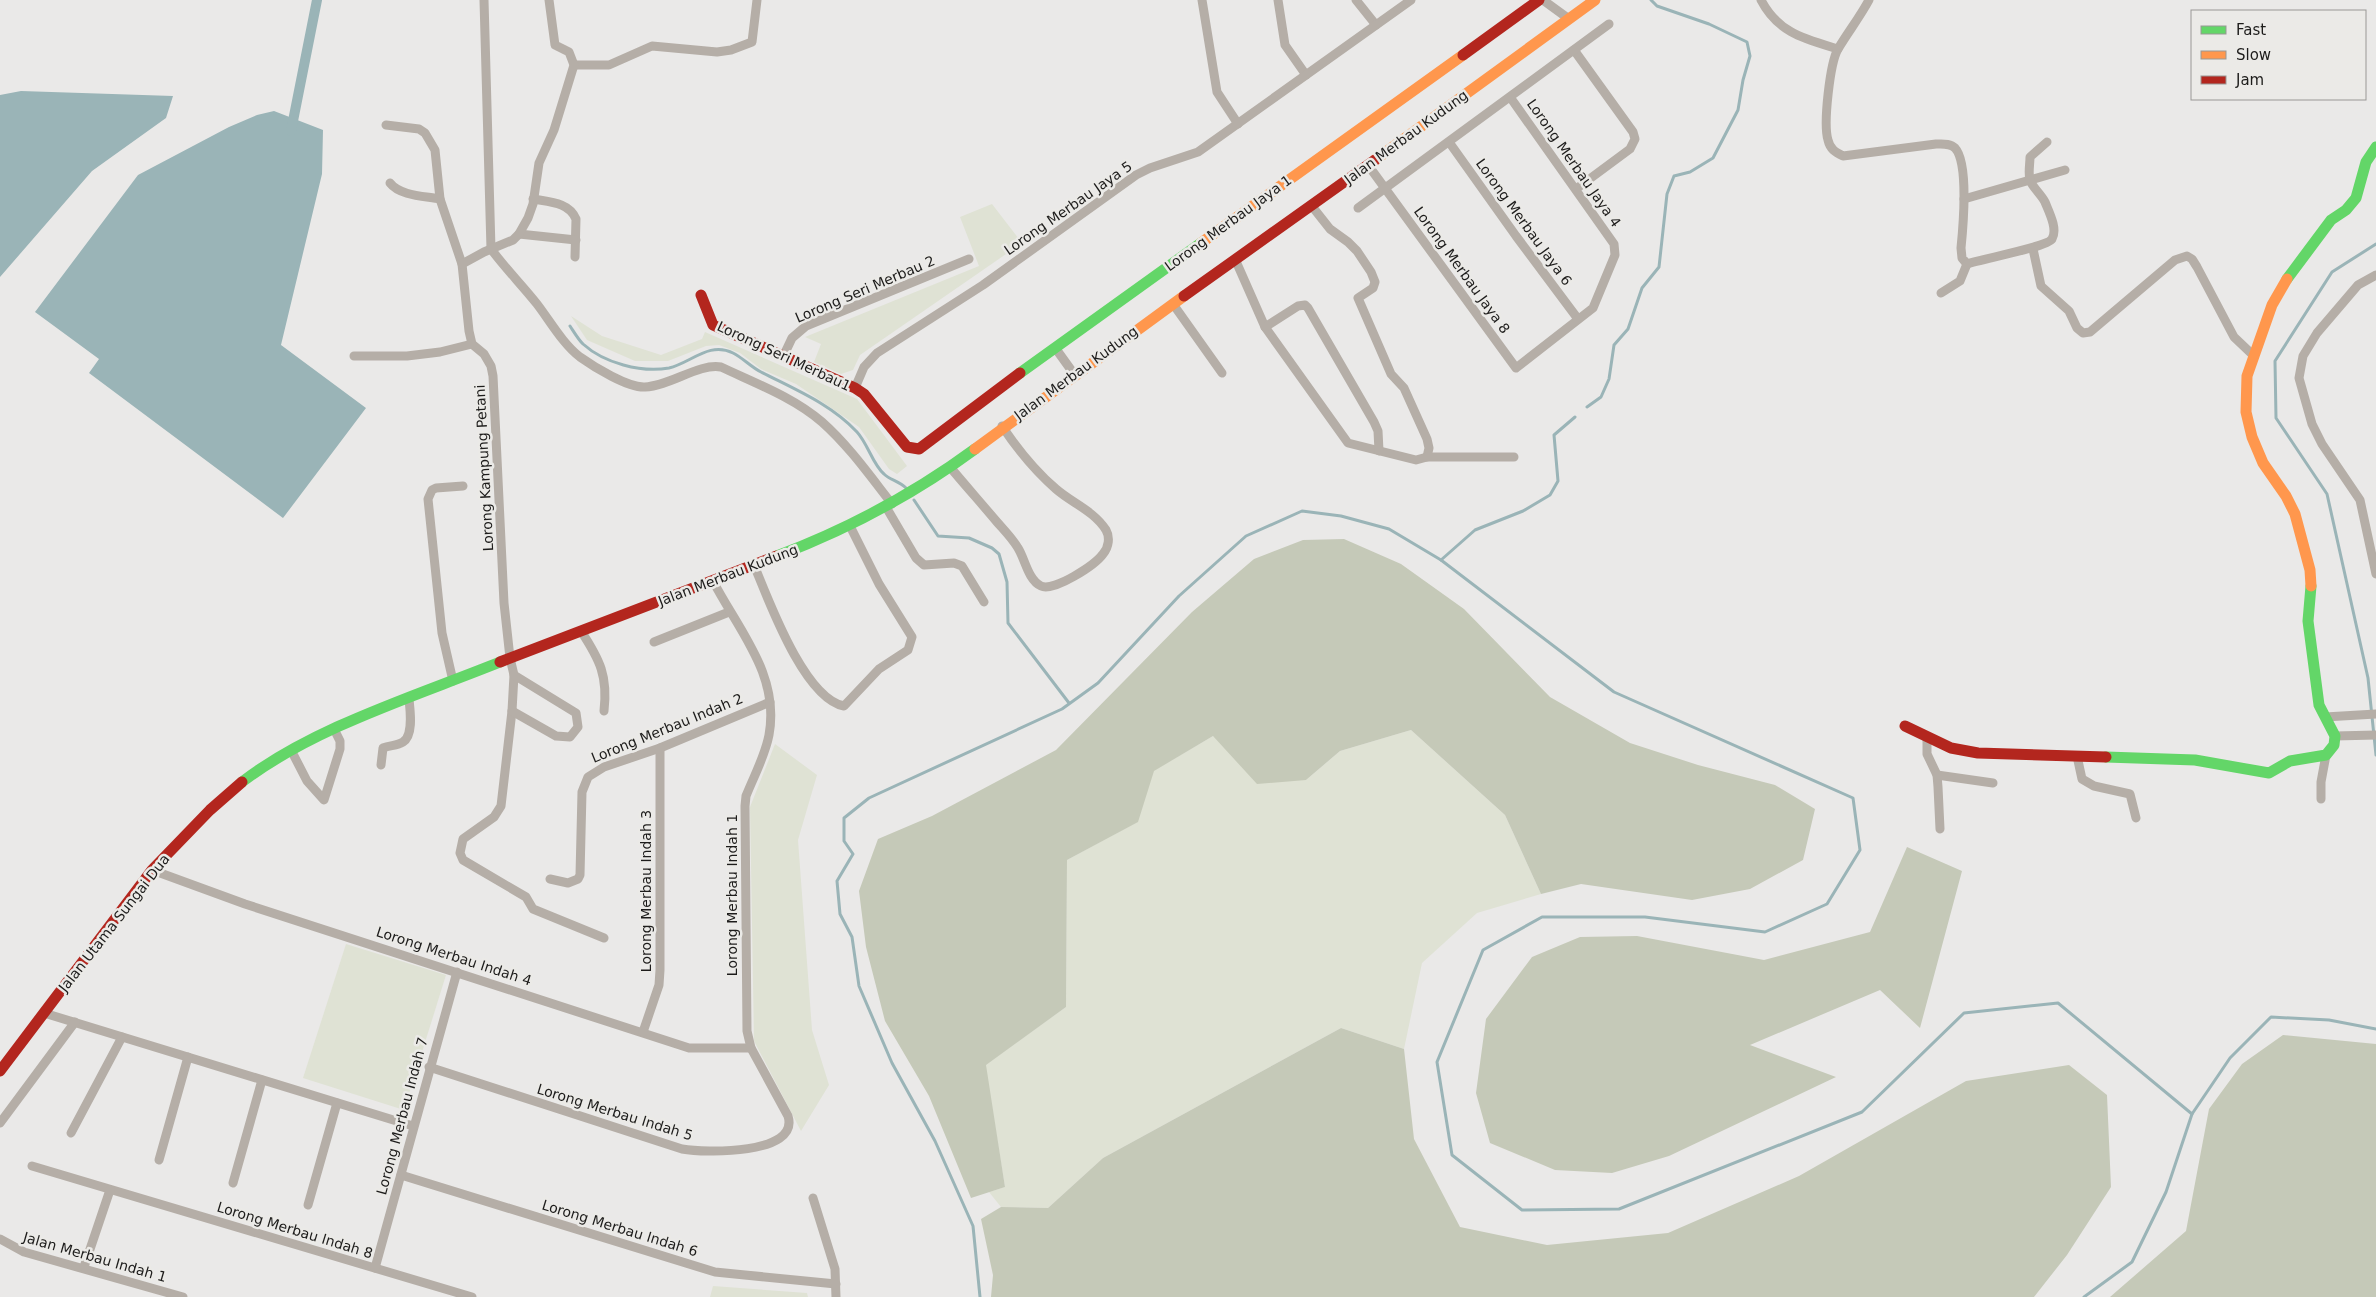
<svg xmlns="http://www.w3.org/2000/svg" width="2376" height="1297" font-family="'DejaVu Sans',sans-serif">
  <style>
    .green { fill: #dfe2d4 }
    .forest { fill: #c5c9b8 }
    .water { fill: #9ab4b7 }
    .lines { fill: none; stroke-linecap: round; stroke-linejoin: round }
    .stream { stroke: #9ab4b7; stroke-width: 3 }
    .canal { stroke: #9ab4b7; stroke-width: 10 }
    .street { stroke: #b5aea7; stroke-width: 9 }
    .fast { stroke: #63d668; stroke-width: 11 }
    .slow { stroke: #ff974d; stroke-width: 11 }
    .jam { stroke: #b3261e; stroke-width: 11 }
    .labels { text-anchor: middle; stroke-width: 5; stroke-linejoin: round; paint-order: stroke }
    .street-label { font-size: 14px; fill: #1d1c1b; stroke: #ebeae7 }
  </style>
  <rect width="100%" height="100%" fill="#eae9e8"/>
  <g class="green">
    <path d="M992,204L1022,243L860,355L853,370L841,374L814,362L821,344L805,337L979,266L960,217Z"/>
    <path d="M571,316L602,336L661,355L702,339L705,332L857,399L907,466L897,474L889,469L859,427L796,384L761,369L740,353L719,345L706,346L668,361H635L587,340Z"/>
    <path d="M1411,730L1505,815L1541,894L1477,913L1422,963L1404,1049L1341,1028L1103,1158L1048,1208L1001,1207L989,1192L1005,1187L985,1065L1066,1007L1067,860L1137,822L1153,771L1213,736L1306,780L1340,751Z"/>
    <path d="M775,744L817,775L798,840L812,1030L829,1085L801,1131L754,1041L750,807Z"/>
    <path d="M346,944L446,975L404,1110L303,1078Z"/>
    <path d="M713,1286L807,1293L808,1297H710Z"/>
  </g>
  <g class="forest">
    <path d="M1344,539L1401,564L1464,609L1550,697L1630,743L1698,765L1775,785L1815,809L1803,860L1750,889L1692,900L1581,884L1541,894L1505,815L1411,730L1340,751L1306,780L1257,784L1213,736L1154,771L1138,822L1067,860L1066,1007L986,1065L1005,1187L971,1198L929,1096L885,1021L866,947L859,891L878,839L932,816L1056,750L1192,612L1254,559L1303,540Z"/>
    <path d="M1907,847L1962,871L1920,1028L1880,990L1750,1045L1836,1077L1669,1156L1612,1173L1555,1170L1490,1143L1476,1093L1486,1019L1532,957L1580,937L1637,936L1764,960L1870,932Z"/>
    <path d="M1341,1028L1404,1049L1414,1139L1460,1227L1547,1245L1668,1233L1799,1176L1966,1081L2069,1065L2107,1095L2111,1187L2067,1255L2034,1297H991L993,1275L981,1219L1001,1207L1048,1208L1103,1158Z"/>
    <path d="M2283,1035L2376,1044V1297H2110L2186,1231L2209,1109L2242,1064Z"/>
  </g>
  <g class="water">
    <path d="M21,91L173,96L166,118L92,171L0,277V95Z"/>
    <path d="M274,111L323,130L322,174L281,345L366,408L283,518L89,373L99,359L35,312L138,175L229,127L257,115Z"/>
  </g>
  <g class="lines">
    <g class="stream">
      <path d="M2376,244L2332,272L2275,361L2276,418L2327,494L2368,678L2376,755"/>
      <path d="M570,326C574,332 578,339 583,344C604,363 641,373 669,368C691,363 709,341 733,353C743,358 751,367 761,372C794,389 831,404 857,432C868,444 873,465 884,474C890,480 899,481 906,488"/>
      <path d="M1587,407L1601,397L1609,379L1614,345L1628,329L1642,288L1659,267L1667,194L1674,176L1690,172L1713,158L1738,110L1743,80L1750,56L1747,42L1709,24L1657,6L1651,0"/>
      <path d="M914,500L938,536L969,538L992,548L999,554L1007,582L1008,623L1069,703"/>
      <path d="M1441,560L1475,530L1523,511L1550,495L1558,481L1554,435L1575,417"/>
      <path d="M980,1297L973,1226L935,1141L892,1063L859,986L852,937L840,914L837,881L853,854L844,841V818L869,798L1062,709L1098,683L1179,596L1246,536L1302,511L1341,516L1389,529L1441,560L1614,692L1853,798L1860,850L1827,904L1765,932L1645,917H1542L1483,950L1437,1062L1452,1155L1522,1210L1619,1209L1862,1112L1964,1013L2058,1003L2192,1114L2230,1058L2271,1017L2329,1020L2376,1029"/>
      <path d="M2084,1297L2132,1262L2166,1192L2192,1114"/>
    </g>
    <path class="canal" d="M291,131L317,0"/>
    <g class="street">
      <path d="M484,0L491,249C505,268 522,285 537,304C550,321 563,344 580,357C594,367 628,388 645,387C670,386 699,363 721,367C755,383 793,397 822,422C849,446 870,476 892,504"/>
      <path d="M1202,0L1217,92L1238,124"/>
      <path d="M1278,0L1285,45L1306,75"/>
      <path d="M1356,0L1376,25"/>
      <path d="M1543,0L1569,19"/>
      <path d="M1761,0C1778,33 1805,39 1838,49"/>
      <path d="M1869,0C1860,17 1848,32 1838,49C1830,63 1823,124 1828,140C1830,149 1835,152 1843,156L1936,144C1943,144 1950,143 1955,148C1969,163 1963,228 1961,248L1962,258L1967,264"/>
      <path d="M1574,50L1633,132L1635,139L1630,149L1576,189"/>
      <path d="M574,65H609L652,46L717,52L731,50L752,42L757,0"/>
      <path d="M386,125L419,129L425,133L435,150L440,199L462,264L469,331L472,344L484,354L491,366L493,376L504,603L510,658L514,675L512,711L501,806L494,817L463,839L460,853L463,860L526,897L533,909L604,938"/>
      <path d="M1449,142L1516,236L1578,319"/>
      <path d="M1368,165L1516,368L1593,308L1615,255L1614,244L1510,97"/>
      <path d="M390,183C400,196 425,196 440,199"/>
      <path d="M533,199C549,202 569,202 576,219L575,257"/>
      <path d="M1964,199L2065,170"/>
      <path d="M1311,205L1330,229L1348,242L1357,251L1371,272L1375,282L1373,288L1358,298L1391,374L1404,388L1427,439L1429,448L1427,457"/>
      <path d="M1358,208L1609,24"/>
      <path d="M519,234L576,240"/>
      <path d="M2033,249L2041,286L2069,311L2077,328L2083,333L2090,332L2175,260L2187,256L2192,259L2197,267L2234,337L2254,356"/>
      <path d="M1235,259L1265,327L1348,443L1416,460L1427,457H1514"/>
      <path d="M462,264L484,252L513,240L519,234L528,218L533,204L539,163L554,130L574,65L569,52L555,45L549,0"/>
      <path d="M1967,264C1981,259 2047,247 2052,239C2058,229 2049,212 2045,202C2041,194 2032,187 2030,180C2028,173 2030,164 2030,157L2047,142"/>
      <path d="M2376,275L2358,285L2317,333L2303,356L2299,378L2312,424L2322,444L2360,500L2376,574"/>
      <path d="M1941,293L1960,281L1967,264"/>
      <path d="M1173,304L1222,373"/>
      <path d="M1265,327L1298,306L1305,305L1308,308L1374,422L1378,431L1379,451"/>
      <path d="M1056,349L1074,374"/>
      <path d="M354,356H407L440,352L472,344"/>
      <path d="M783,357L792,338L806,326L969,259"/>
      <path d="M855,388L864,367L877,353L983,285L1136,175L1150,168L1198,152L1411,0"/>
      <path d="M950,467C965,485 981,503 997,522C1004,530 1012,538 1018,548C1025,559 1028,580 1041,586C1054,592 1095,565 1103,554C1109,547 1110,537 1106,530C1094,511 1072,503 1056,489C1034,470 1018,450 1002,426"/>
      <path d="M886,507L916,558L924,565L954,563L962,566L984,602"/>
      <path d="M754,565C769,601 804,698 844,706L879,669L908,650L912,637L879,584L850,526"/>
      <path d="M581,631C600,660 608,676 604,711"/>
      <path d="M654,642L729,612"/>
      <path d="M453,681L442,633L428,499L432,490L436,488L463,486"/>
      <path d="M512,711L556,736L570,737L578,727L576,713L514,675"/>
      <path d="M2325,717L2376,714"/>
      <path d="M2335,736L2376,735"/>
      <path d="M1927,738V754L1937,775L1938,787L1940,829"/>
      <path d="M291,750L307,781L324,800L340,749V741L334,729"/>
      <path d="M2077,756L2082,779L2094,786L2130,794L2136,818"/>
      <path d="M381,765L383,748C390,745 397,746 403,742C414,735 410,710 409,699"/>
      <path d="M1937,775L1993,783"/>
      <path d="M2321,799V782L2326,755"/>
      <path d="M152,870L245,904L689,1048H751"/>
      <path d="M550,879L568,883L578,879L580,875L582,792L588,777L604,767L660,748L770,702"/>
      <path d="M44,1013L413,1126"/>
      <path d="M643,1032L659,985L660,970V748"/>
      <path d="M429,1067L682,1149C704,1153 800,1155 788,1116L751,1048L747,1031L745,806L746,796C754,776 765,756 769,735C780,675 739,631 713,581"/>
      <path d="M0,1123L75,1022"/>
      <path d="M71,1133L122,1037"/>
      <path d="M159,1160L188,1057"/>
      <path d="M32,1166L472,1297"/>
      <path d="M401,1175L715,1272L836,1284"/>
      <path d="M233,1183L262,1080"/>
      <path d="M813,1198L835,1269L836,1297"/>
      <path d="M308,1205L337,1103"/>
      <path d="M0,1239L24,1252L183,1297"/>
      <path d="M84,1267L110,1190"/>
      <path d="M375,1268L457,972"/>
    </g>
    <g class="fast">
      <path d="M2287,279L2331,220L2346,210L2356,198L2366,162L2376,147"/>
      <path d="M1020,373L1201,243"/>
      <path d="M777,556C848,529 914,494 975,449"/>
      <path d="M2106,757L2195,760L2269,773L2290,761L2326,755L2334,745L2335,736L2319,705L2308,621L2311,586"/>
      <path d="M242,782C314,727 416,696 500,662"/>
    </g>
    <g class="slow">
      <path d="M1375,160L1595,0"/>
      <path d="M1201,243L1463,55"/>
      <path d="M2287,279L2272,305L2247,376L2246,412L2252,437L2263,463L2286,496L2295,514L2310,570L2311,586"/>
      <path d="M975,449L1184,296"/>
    </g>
    <g class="jam">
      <path d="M1463,55L1539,0"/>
      <path d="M701,295L713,325L855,388L864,394L907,447L919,449L1020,373"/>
      <path d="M1184,296L1375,160"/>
      <path d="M500,662L777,556"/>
      <path d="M1905,726L1951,748L1978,753L2106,757"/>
      <path d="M0,1071L152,870L210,810L242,782"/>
    </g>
  </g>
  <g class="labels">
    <g class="street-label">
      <text transform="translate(1406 137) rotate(-36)" y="5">Jalan Merbau Kudung</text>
      <text transform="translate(1574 163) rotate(55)" y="5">Lorong Merbau Jaya 4</text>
      <text transform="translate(1068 208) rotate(-35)" y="5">Lorong Merbau Jaya 5</text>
      <text transform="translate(1524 222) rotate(54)" y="5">Lorong Merbau Jaya 6</text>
      <text transform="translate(1228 223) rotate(-36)" y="5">Lorong Merbau Jaya 1</text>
      <text transform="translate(1462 270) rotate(54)" y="5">Lorong Merbau Jaya 8</text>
      <text transform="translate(865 289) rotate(-23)" y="5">Lorong Seri Merbau 2</text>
      <text transform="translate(784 356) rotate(25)" y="5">Lorong Seri Merbau1</text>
      <text transform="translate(1076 373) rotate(-36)" y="5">Jalan Merbau Kudung</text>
      <text transform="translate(484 468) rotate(-93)" y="5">Lorong Kampung Petani</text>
      <text transform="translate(728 575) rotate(-21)" y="5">Jalan Merbau Kudung</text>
      <text transform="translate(667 728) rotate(-22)" y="5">Lorong Merbau Indah 2</text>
      <text transform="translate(646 891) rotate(-90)" y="5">Lorong Merbau Indah 3</text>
      <text transform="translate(732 895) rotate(-90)" y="5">Lorong Merbau Indah 1</text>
      <text transform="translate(114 923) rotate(-52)" y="5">Jalan Utama Sungai Dua</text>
      <text transform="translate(454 956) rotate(18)" y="5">Lorong Merbau Indah 4</text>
      <text transform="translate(615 1112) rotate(17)" y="5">Lorong Merbau Indah 5</text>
      <text transform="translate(402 1116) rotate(-75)" y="5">Lorong Merbau Indah 7</text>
      <text transform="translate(620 1228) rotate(17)" y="5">Lorong Merbau Indah 6</text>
      <text transform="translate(295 1230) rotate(17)" y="5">Lorong Merbau Indah 8</text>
      <text transform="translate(95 1257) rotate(16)" y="5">Jalan Merbau Indah 1</text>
    </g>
  </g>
  <rect x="2191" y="10" width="175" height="90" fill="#ebeae7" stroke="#999895"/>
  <rect x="2201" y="26" width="25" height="8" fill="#63d668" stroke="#999895"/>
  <text x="2236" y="35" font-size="15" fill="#1d1c1b">Fast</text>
  <rect x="2201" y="51" width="25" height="8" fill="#ff974d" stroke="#999895"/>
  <text x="2236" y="60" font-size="15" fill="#1d1c1b">Slow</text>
  <rect x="2201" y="76" width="25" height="8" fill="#b3261e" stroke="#999895"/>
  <text x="2236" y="85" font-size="15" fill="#1d1c1b">Jam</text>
</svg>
